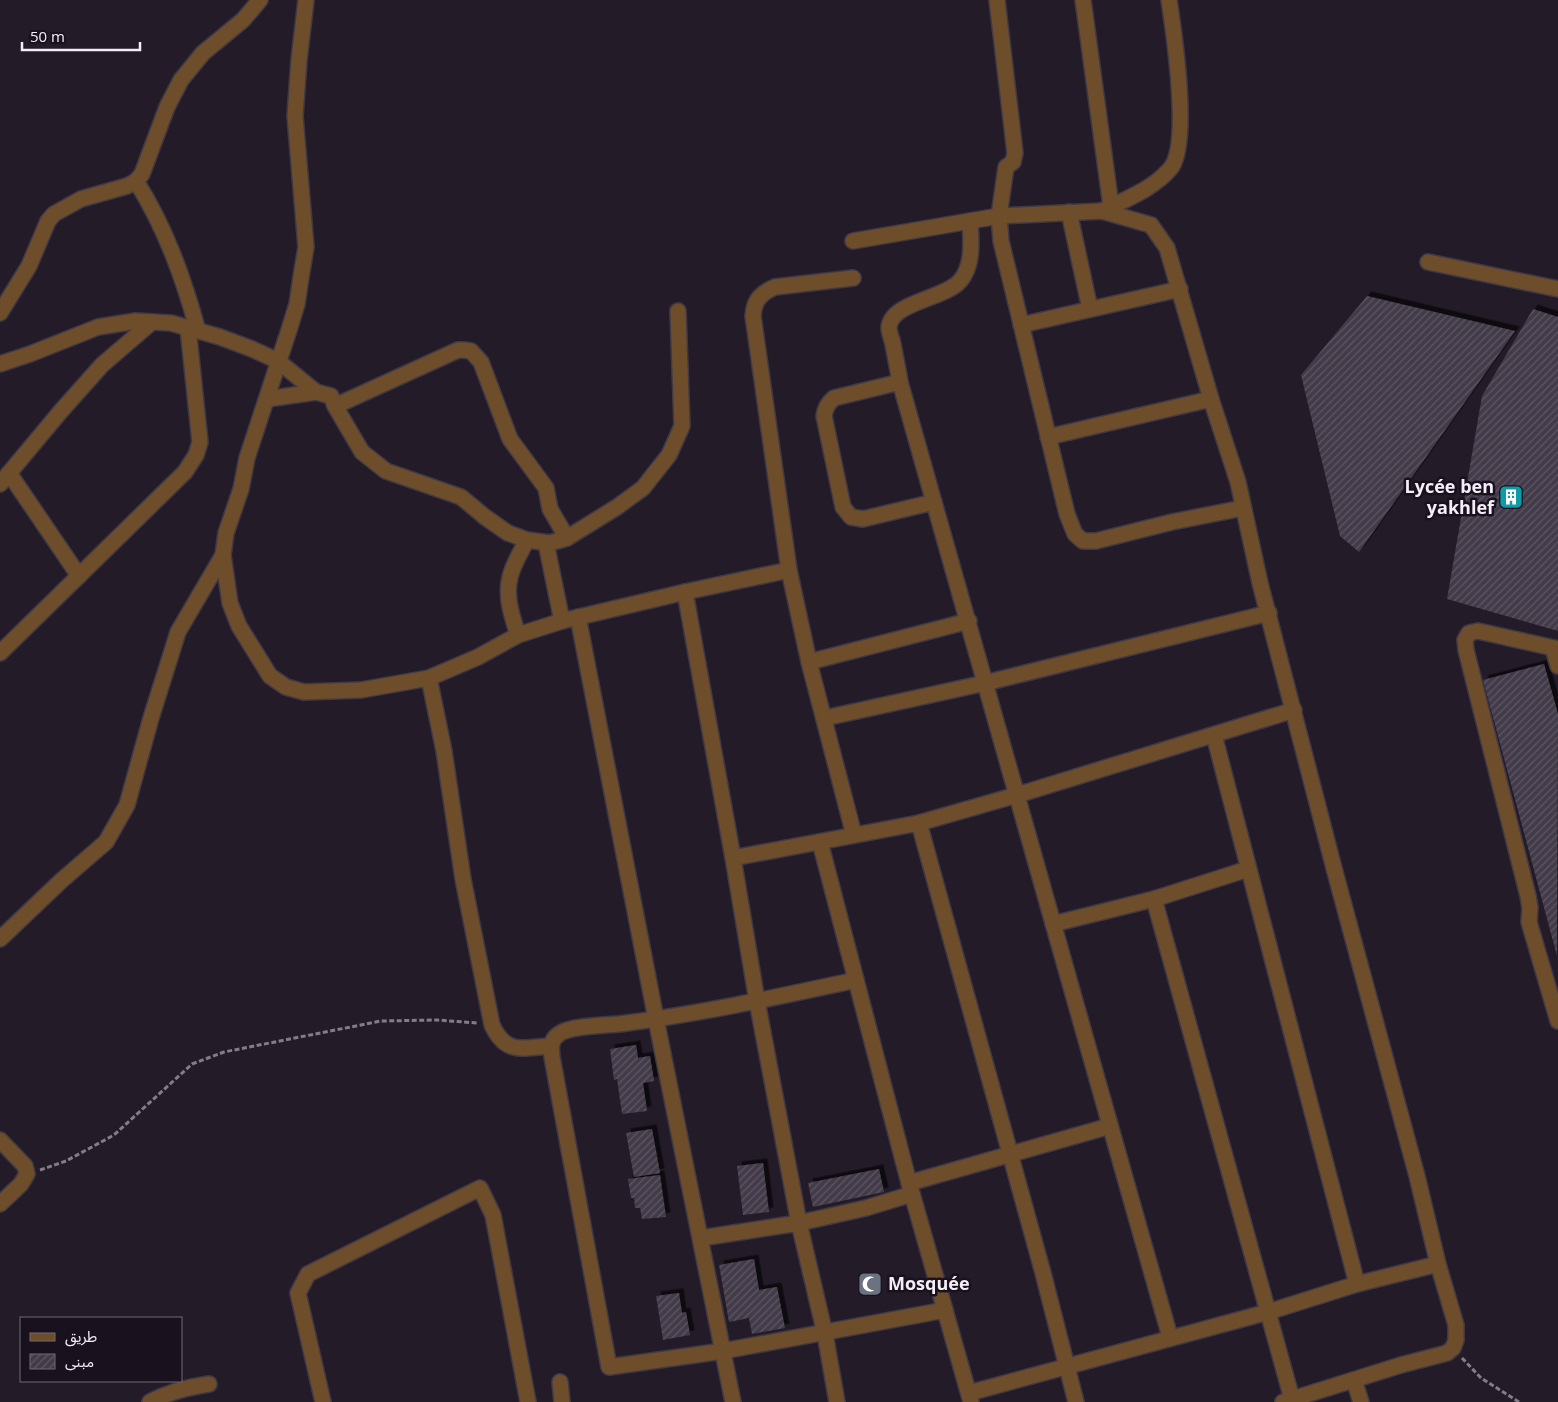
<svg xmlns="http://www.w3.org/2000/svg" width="1558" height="1402" font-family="'Open Sans','Noto Sans Arabic',sans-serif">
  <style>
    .building { fill: url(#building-hatch); filter: url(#shadow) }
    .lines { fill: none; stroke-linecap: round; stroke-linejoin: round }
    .minor-casing { stroke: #403945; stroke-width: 18 }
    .path { stroke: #847d88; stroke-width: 3; stroke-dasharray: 5 2.5; stroke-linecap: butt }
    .minor { stroke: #6e4e2a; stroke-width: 15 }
    .labels { text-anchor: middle; stroke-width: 5; stroke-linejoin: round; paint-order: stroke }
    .poi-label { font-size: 18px; font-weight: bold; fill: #f4eef7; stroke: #19121e; text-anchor: end }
  </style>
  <defs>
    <pattern id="building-hatch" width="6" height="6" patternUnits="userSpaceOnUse" patternTransform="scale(1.25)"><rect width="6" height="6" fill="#433a48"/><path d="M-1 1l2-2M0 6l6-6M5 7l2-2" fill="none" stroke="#5f5763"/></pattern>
    <filter id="shadow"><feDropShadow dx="4.5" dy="-4.5" stdDeviation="0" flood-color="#0009"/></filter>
  </defs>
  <rect width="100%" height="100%" fill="#231b28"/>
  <g class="building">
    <path d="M1367,296L1515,331L1359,552L1340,536L1301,375Z"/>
    <path d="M1533,309L1558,317V631L1447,599L1482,396Z"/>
    <path d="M1544,664L1558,714L1557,956L1483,680Z"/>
    <path d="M636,1045L638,1058L650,1056L654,1081L643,1083L647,1111L622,1114L617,1079L614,1080L610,1049Z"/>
    <path d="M652,1129L660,1173L634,1177L626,1133Z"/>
    <path d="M763,1163L769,1212L743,1215L737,1166Z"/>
    <path d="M879,1169L884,1192L813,1207L808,1183Z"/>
    <path d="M660,1175L666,1217L642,1219L640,1208H635L634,1198H631L628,1179Z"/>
    <path d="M754,1259L759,1290L777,1287L785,1328L752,1334L749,1318L729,1322L719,1265Z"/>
    <path d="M679,1293L682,1313L686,1312L690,1335L663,1340L656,1296Z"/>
  </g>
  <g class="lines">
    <g class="minor-casing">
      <g id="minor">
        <path d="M306,0L299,60L295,116L306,247L301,277L297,304L289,330L247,458L241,489L226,533L223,555L230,603L239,626L270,676L286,687L304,692L361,690L429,678L478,657L518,635L562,621L685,592L789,570"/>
        <path d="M997,0L1015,153L1013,162L1006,167L999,216L1001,241L1067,514L1075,534L1083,541H1096L1172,522L1243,508"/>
        <path d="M1083,0L1111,206"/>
        <path d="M136,181C166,229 183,277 198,331"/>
        <path d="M1102,211C1126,199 1153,189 1170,169C1191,146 1174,33 1169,0"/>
        <path d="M1069,212L1090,309"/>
        <path d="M970,221C971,240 974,265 960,281C945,299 890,302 889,328C889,333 892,339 893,344C895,356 898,369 900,382L1170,1337"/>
        <path d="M853,241L999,216L1102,211L1151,225L1167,248L1211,399L1238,482L1260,583L1335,872L1417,1176L1438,1264L1456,1325V1340L1453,1348L1447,1353L1401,1365L1283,1402"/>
        <path d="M1428,262L1558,289"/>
        <path d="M853,278L775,287C761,293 754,300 753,316L789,570L809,662L854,835"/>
        <path d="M0,313L29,266L48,221L54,214L81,199L127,186L136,181L142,174L167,107L181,80L203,53L243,20L260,0"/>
        <path d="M1021,325L1180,289"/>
        <path d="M0,364L30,354L98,327L136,321L171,323L220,337L252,349L278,361L316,392"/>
        <path d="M900,382L834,398C828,403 825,408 824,416L843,507L851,517L863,519L934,502"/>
        <path d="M267,399L316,392L331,396L335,406L362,452L386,471L461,497L485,517L508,533L527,540L550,543L567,538L617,507L643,488L669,455L682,426L678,311"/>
        <path d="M335,406L458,350H464L471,351L481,362L510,439L546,488L550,509L567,538"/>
        <path d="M1048,437L1211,399"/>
        <path d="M9,473L79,576"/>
        <path d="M0,484L61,411L102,365L152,322"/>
        <path d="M546,543L562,621"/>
        <path d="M685,592L733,858L757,1001L799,1223L825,1334L837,1402"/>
        <path d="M578,617L656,1019L733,1402"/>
        <path d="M518,635C512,616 505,597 510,577C513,564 521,552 527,540"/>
        <path d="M1553,648L1558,666"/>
        <path d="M1558,649L1478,631L1469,633L1465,640L1466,650L1528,896L1530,908L1529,922L1558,1021"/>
        <path d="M0,653L185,472L196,455L200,442L188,328"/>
        <path d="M809,662L969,621"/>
        <path d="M429,678L444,751L463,879L492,1025C506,1055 522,1048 550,1046"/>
        <path d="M825,718L985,683L1269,613"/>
        <path d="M1214,735L1357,1284"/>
        <path d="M919,823L1043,1273L1076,1402"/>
        <path d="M820,842L909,1183L971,1402"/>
        <path d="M733,858L919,823L1017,795L1294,710"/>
        <path d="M1154,899L1292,1399"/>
        <path d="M1053,924L1154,899L1248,869"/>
        <path d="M0,939L62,880L106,842L127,805L151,718L178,632L223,555"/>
        <path d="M856,980C777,997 699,1014 619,1024C606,1025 569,1026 559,1034C550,1040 551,1048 552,1057L609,1367L723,1351L945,1310"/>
        <path d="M0,1140L25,1166L27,1174L21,1184L0,1204"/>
        <path d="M909,1183L1110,1126"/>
        <path d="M701,1238L799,1223L866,1208L912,1194"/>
        <path d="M1354,1380L1361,1402"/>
        <path d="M560,1382L562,1402"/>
        <path d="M969,1393L1268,1312L1357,1284L1438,1264"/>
        <path d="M150,1402C169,1392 188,1387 209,1384"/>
        <path d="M323,1402L298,1293L308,1274L480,1188L493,1215L528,1402"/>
      </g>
    </g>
    <g class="path">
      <path d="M40,1170L66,1161L114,1135L192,1064L224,1052L381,1021L437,1020L477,1023"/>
      <path d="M1462,1358L1481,1378L1519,1402"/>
    </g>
    <use href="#minor" class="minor"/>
  </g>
  <defs>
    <g id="building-square" transform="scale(1.25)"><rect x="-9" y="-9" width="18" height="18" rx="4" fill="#0f9aa8" stroke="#19121e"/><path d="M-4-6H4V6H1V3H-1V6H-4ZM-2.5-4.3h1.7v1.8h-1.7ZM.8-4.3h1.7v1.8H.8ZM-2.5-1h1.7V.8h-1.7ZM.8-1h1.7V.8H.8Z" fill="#fff"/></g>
    <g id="mosque-square" transform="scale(1.25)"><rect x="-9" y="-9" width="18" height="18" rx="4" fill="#6b7280" stroke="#19121e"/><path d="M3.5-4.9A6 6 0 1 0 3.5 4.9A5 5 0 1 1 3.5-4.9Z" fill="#fff"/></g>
  </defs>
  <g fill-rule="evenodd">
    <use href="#building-square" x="1511" y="497"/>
    <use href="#mosque-square" x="870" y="1284"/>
  </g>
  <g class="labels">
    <g class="poi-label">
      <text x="1494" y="493">Lycée ben<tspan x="1494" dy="21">yakhlef</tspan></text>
      <text x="888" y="1290" text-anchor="start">Mosquée</text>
    </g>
  </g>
  <rect x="20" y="1317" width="162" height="65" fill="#19121e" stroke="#716a75"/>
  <rect x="30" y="1333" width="25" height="8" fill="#6e4e2a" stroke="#716a75"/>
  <text x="65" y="1342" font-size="15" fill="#f4eef7">طريق</text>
  <rect x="30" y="1354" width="25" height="15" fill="url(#building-hatch)" stroke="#716a75"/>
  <text x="65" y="1367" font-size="15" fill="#f4eef7">مبنى</text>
  <path d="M22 42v8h118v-8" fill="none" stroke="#f4eef7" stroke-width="2.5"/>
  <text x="30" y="42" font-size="15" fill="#f4eef7" stroke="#19121e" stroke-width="4" paint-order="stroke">50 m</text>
</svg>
